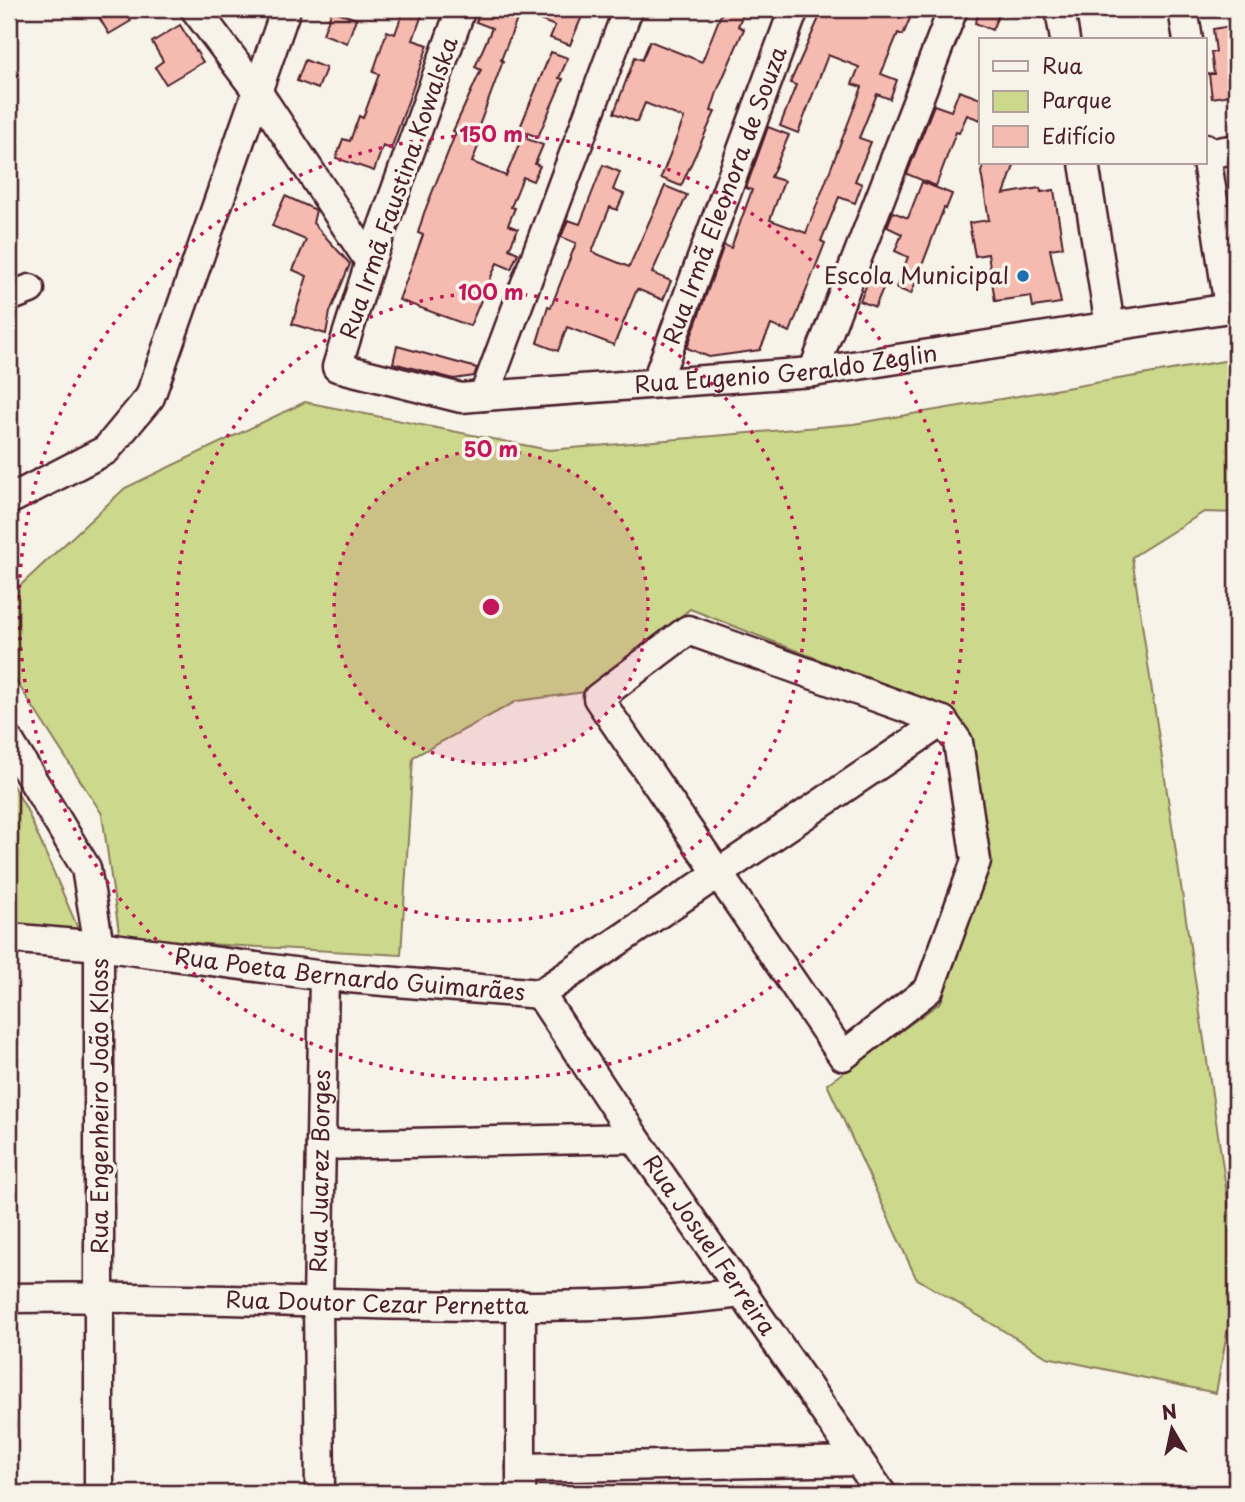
<svg xmlns="http://www.w3.org/2000/svg" width="1245" height="1502" font-family="'Playpen Sans',sans-serif">
  <style>
    .green { fill: #ccd88c; stroke: #8b7c5c; stroke-width: 2 }
    .building { fill: #f6bbb0; stroke: #4a1f2b; stroke-width: 2 }
    .lines { fill: none; stroke-linecap: round; stroke-linejoin: round }
    .minor-casing { stroke: #4a1f2b; stroke-width: 33 }
    .minor { stroke: #f7f3e8; stroke-width: 28 }
    .ring { fill: none; stroke: #c2185b; stroke-width: 3.5; stroke-dasharray: 3.5 7 }
    .poi-dot { fill: #1f6fb2; stroke: #f7f3e8; stroke-width: 2.5 }
    .labels { text-anchor: middle; stroke-width: 7; stroke-linejoin: round; paint-order: stroke }
    .street-label { font-size: 23px; fill: #4a1f2b; stroke: #f7f3e8 }
    .poi-label { font-size: 23px; fill: #4a1f2b; stroke: #f7f3e8; text-anchor: end }
    .centre { fill: #c2185b; stroke: #f7f3e8; stroke-width: 3.5 }
    .ring-label { font-size: 21px; text-anchor: middle; font-weight: bold; fill: #c2185b; stroke: #f7f3e8; stroke-width: 7; stroke-linejoin: round; paint-order: stroke }
  </style>
  <rect width="100%" height="100%" fill="#f7f3e8"/>
  <filter id="ink" filterUnits="userSpaceOnUse"><feTurbulence type="fractalNoise" baseFrequency=".0143" numOctaves="2"/><feDisplacementMap in="SourceGraphic" scale="14" xChannelSelector="R" yChannelSelector="G"/><feConvolveMatrix kernelMatrix="1 2 1 2 8 2 1 2 1" color-interpolation-filters="sRGB"/></filter>
  <g filter="url(#ink)">
    <g class="green">
      <path d="M1236,359V513L1204,512L1132,557L1236,1255V1283L1216,1393L1047,1357L916,1278L827,1084L941,1002L991,857L958,714L690,609L593,691L517,701L413,757L401,955L120,939L102,814L9,670V596L125,488L305,402L549,450L853,424Z"/>
      <path d="M9,779L26,808L80,933L9,926Z"/>
    </g>
    <g class="building">
      <path d="M106,9H123L131,21L109,34L97,14Z"/>
      <path d="M404,9H424L413,40L428,45L391,149L383,146L374,171L336,158L343,139L350,141L359,116L363,118L379,74L373,72L387,31L395,34Z"/>
      <path d="M482,9H585L570,45L550,38L555,26L520,12L501,60L503,61L473,142L479,144L472,162L506,176L522,137L543,145L535,164L540,166L533,181L523,177L511,207L515,208L508,225L518,229L509,249L518,253L511,269L497,263L470,326L399,300L423,235L418,233L424,213L456,132L453,131L481,70L475,67L492,28L476,22Z"/>
      <path d="M723,9H745L738,26L744,29L718,89L711,111L715,112L681,186L661,178L684,118L645,103L637,122L614,113L635,57L642,60L650,41L702,62Z"/>
      <path d="M823,9H914L903,35L898,33L881,74L897,80L890,99L877,94L859,138L871,142L855,181L862,184L855,203L839,197L821,241L825,243L790,332L771,325L760,350L709,357L687,348L724,245L731,248L752,190L746,188L768,127L789,135L771,177L784,181L770,220L806,233L862,87L852,84L859,67L828,55L798,133L780,126L796,85L790,83Z"/>
      <path d="M980,9H1001L992,30L975,23Z"/>
      <path d="M332,10L356,19L347,43L323,34Z"/>
      <path d="M180,25L203,62L166,84L155,67L163,61L152,42Z"/>
      <path d="M1231,26L1236,45V94L1212,98L1209,74H1214L1211,52H1216L1213,29Z"/>
      <path d="M551,52L568,58L559,78L563,79L538,137L519,130Z"/>
      <path d="M305,60L326,68L318,89L297,81Z"/>
      <path d="M959,91L981,99V120L967,115L959,133L956,132L936,186L907,174L934,105L951,111Z"/>
      <path d="M984,163H1015L1004,194L1040,188L1041,192L1054,190L1063,247L1050,249L1061,303L1033,307L1031,296L995,301L988,254L975,256L969,223L989,220L981,172Z"/>
      <path d="M603,165L620,172L613,190L624,194L617,210L610,207L592,252L629,267L665,186L687,195L652,273L671,281L663,300L637,289L614,345L567,327L558,351L537,343L548,306L551,307L576,243L561,237L568,220L580,224Z"/>
      <path d="M922,182L952,194L946,209L944,208L911,294L896,288L908,257L895,251L902,234L887,227L893,212L908,218Z"/>
      <path d="M285,196L316,210L313,223L350,264L330,312L326,334L292,324L307,276L293,270L306,240L272,226Z"/>
      <path d="M869,279L884,286L875,307L860,301Z"/>
      <path d="M397,346L477,368L474,376L454,379L393,363Z"/>
    </g>
    <g class="lines">
      <g class="minor-casing">
        <g id="minor">
          <path d="M195,9L257,91L370,262"/>
          <path id="s1" d="M461,9L370,262L337,367L461,398L484,396L813,372L1236,307"/>
          <path d="M1060,9L1065,40"/>
          <path d="M1183,9L1188,40"/>
          <path d="M1205,148L1229,307"/>
          <path d="M1206,154L1236,149"/>
          <path d="M1084,163L1110,326"/>
          <path d="M9,297L30,289"/>
          <path d="M813,372L953,9"/>
          <path id="s2" d="M656,383L794,9"/>
          <path d="M484,396L628,9"/>
          <path d="M9,500L106,450L150,397L286,9"/>
          <path d="M688,630L943,721L958,742L976,861L929,989L843,1056L598,698Z"/>
          <path d="M9,741L86,868L99,946V1493"/>
          <path id="s3" d="M9,938L99,946L324,976L540,994L943,721"/>
          <path id="s4" d="M540,994L635,1138L881,1493"/>
          <path d="M321,1145L635,1138"/>
          <path id="s5" d="M9,1298C213,1294 418,1312 622,1304C663,1302 703,1297 744,1293"/>
          <path d="M521,1305V1493"/>
          <path d="M521,1468L858,1461"/>
          <path id="s6" d="M320,1493L318,1303L324,976"/>
        </g>
      </g>
      <use href="#minor" class="minor"/>
    </g>
  </g>
  <circle cx="491" cy="607" r="157" fill="#c2185b" fill-opacity=".12"/>
  <g class="ring">
    <circle cx="491" cy="607" r="157"/>
    <circle cx="491" cy="607" r="314"/>
    <circle cx="491" cy="607" r="472"/>
  </g>
  <circle class="poi-dot" cx="1023" cy="276" r="7"/>
  <g class="labels">
    <g class="street-label">
      <text transform="translate(399 188) rotate(-71)" y="8">Rua Irmã Faustina Kowalska</text>
      <text dy="8" stroke="none"><textPath href="#s2" startOffset="200">Rua Irmã Eleonora de Souza</textPath></text>
      <text dy="8" stroke="none"><textPath href="#s1" startOffset="833">Rua Eugenio Geraldo Zeglin</textPath></text>
      <text dy="8" stroke="none"><textPath href="#s3" startOffset="343">Rua Poeta Bernardo Guimarães</textPath></text>
      <text transform="translate(100 1106) rotate(-90)" y="8">Rua Engenheiro João Kloss</text>
      <text dy="8" stroke="none"><textPath href="#s6" startOffset="322">Rua Juarez Borges</textPath></text>
      <text dy="8" stroke="none"><textPath href="#s4" startOffset="303">Rua Josuel Ferreira</textPath></text>
      <text dy="8" stroke="none"><textPath href="#s5" startOffset="368">Rua Doutor Cezar Pernetta</textPath></text>
    </g>
    <g class="poi-label">
      <text x="1009" y="284">Escola Municipal</text>
    </g>
  </g>
  <circle cx="491" cy="607" r="10" class="centre"/>
  <g class="ring-label">
    <text x="491" y="142">150 m</text>
    <text x="491" y="300">100 m</text>
    <text x="491" y="457">50 m</text>
  </g>
  <rect width="1245" height="1502" fill="none" stroke="#f7f3e8" stroke-width="35"/>
  <rect x="18" y="18" width="1210" height="1467" fill="none" stroke="#4a1f2b" stroke-width="2.5" filter="url(#ink)"/>
  <rect x="979" y="38" width="228" height="126" fill="#f7f3e8" stroke="#b29e9c" stroke-width="2"/>
  <rect x="993" y="61" width="35" height="10" fill="#f7f3e8" stroke="#b29e9c" stroke-width="2"/>
  <text x="1042" y="74" font-size="21" fill="#4a1f2b">Rua</text>
  <rect x="993" y="91" width="35" height="21" fill="#ccd88c" stroke="#b29e9c" stroke-width="2"/>
  <text x="1042" y="108" font-size="21" fill="#4a1f2b">Parque</text>
  <rect x="993" y="126" width="35" height="21" fill="#f6bbb0" stroke="#b29e9c" stroke-width="2"/>
  <text x="1042" y="144" font-size="21" fill="#4a1f2b">Edifício</text>
  <g transform="translate(1172 1429) rotate(351)" stroke="#f7f3e8" stroke-width="5" paint-order="stroke">
  <path d="M0-5L12 26L0 18L-12 26Z" fill="#4a1f2b"/>
  <text y="-10" font-size="19" font-weight="bold" text-anchor="middle" fill="#4a1f2b">N</text>
  </g>
</svg>
